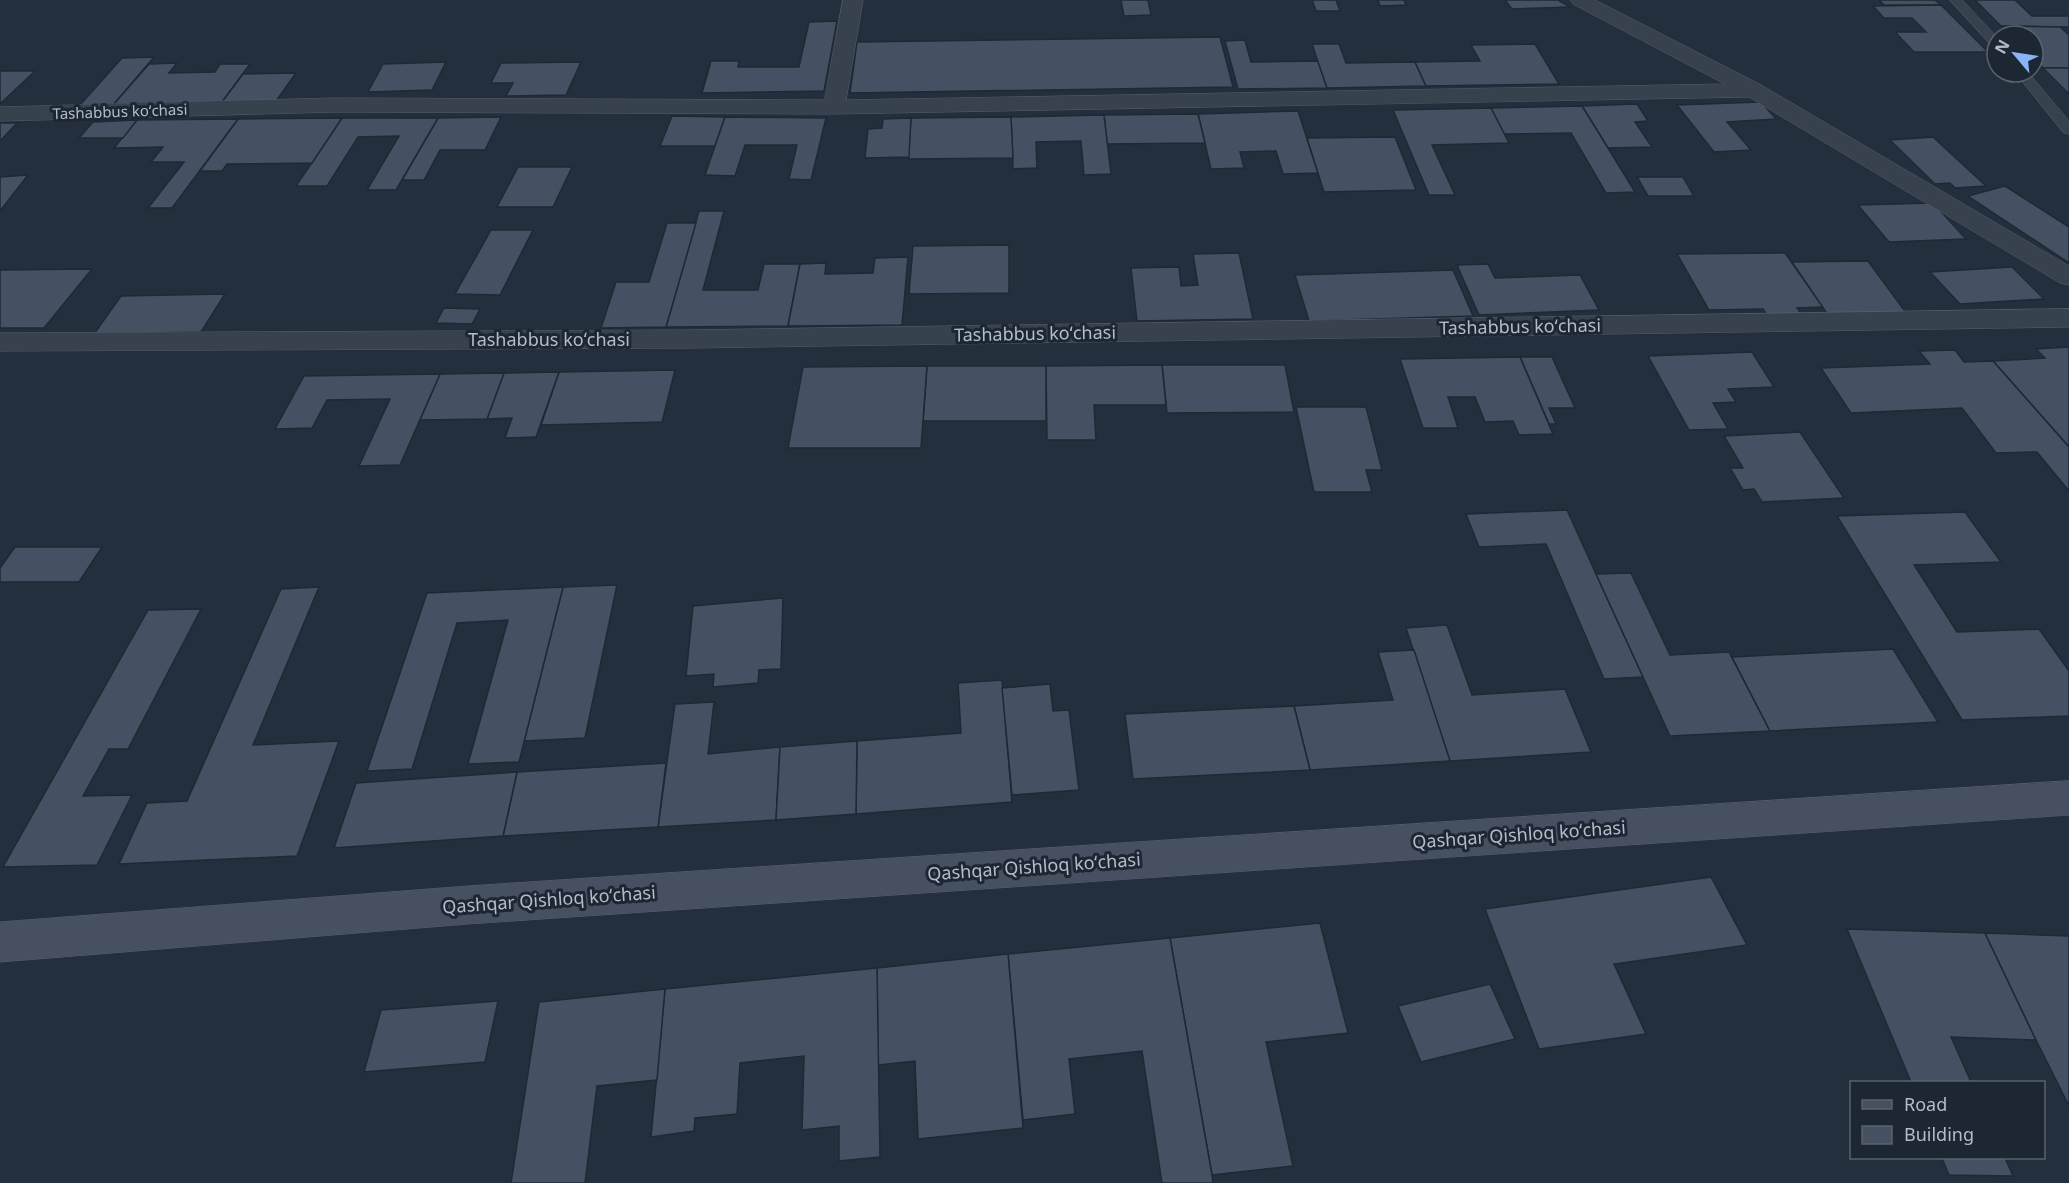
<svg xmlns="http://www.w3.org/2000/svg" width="2069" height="1183" font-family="'Noto Sans',sans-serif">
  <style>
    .building { fill: #455162; stroke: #1f2835; stroke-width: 1.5 }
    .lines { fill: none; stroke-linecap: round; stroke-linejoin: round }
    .service-casing { stroke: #565f6c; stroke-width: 1 }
    .minor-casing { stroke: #565f6c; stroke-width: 1 }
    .secondary-casing { stroke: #565f6c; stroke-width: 1 }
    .service { fill: #38414e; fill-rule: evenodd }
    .minor { fill: #38414e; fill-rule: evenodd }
    .secondary { fill: #465061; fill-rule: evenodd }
    .labels { text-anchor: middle; stroke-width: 6; stroke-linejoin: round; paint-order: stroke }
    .far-street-label { font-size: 15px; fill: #b4bcc9; stroke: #1d2633 }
    .street-label { font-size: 18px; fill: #b4bcc9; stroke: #1d2633 }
  </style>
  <rect width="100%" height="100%" fill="#242f3e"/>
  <g class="building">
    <path d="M1121,0H1148L1151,15L1124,16Z"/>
    <path d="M1312,0H1336L1340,11H1316Z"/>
    <path d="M1378,0H1404L1406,5L1380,6Z"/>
    <path d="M1505,0H1558L1570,7L1512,9Z"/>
    <path d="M1879,0H1935L1941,5H1884Z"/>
    <path d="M1975,0H2015L2032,16H2069V27L2001,26Z"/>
    <path d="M1941,5L1988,52H1914L1895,32H1926L1912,18H1884L1873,6Z"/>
    <path d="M837,21L824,91L702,93L711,61H739L738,67H799L809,22Z"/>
    <path d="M2001,26L2060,27L2069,35V68H2043L2033,58V36H2011Z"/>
    <path d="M1220,37L1233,87L850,93L857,42Z"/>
    <path d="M1245,40L1251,62L1318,61L1327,88L1238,89L1225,41Z"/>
    <path d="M1312,44H1339L1346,63L1415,62L1426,86L1327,88Z"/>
    <path d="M1535,44L1559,84L1426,86L1415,62L1480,61L1471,45Z"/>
    <path d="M154,57L114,104L80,105L122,58Z"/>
    <path d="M446,62L432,90L368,92L383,64Z"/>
    <path d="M581,62L566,95L506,96L513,83H491L501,63Z"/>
    <path d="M177,63L169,73L215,72L220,64H250L222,102L114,104L149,64Z"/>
    <path d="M2043,68H2069V94Z"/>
    <path d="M0,71H35L0,104Z"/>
    <path d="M296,73L276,101L222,102L243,74Z"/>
    <path d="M1761,102L1776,119L1727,122L1751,150L1714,152L1677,105Z"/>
    <path d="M1637,104L1648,121L1635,122L1652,147L1608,148L1582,106Z"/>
    <path d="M1582,106L1608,148L1635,192L1606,193L1571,133L1504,134L1491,108Z"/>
    <path d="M1491,108L1509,143L1432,145L1455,195H1429L1393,110Z"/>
    <path d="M1298,111L1318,173L1283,174L1276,151L1240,152L1244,168L1211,169L1198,114Z"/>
    <path d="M1198,114L1205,143L1107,144L1104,115Z"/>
    <path d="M1104,115L1111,174L1084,175L1081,141L1036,142L1037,168L1013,169L1011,117Z"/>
    <path d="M672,116L725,117L715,146H660Z"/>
    <path d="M501,117L485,150H440L424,180H402L438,118Z"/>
    <path d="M725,117L826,118L811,180L789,179L797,145H745L735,176L705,175Z"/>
    <path d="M1011,117L1013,158L908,159L911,118Z"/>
    <path d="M342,118H438L396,190H367L399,136L358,137L327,186H296Z"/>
    <path d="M342,118L312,163L227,164L222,171H200L238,119Z"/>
    <path d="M911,118L909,157L865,158L868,129L882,128L883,119Z"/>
    <path d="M238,119L172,208H148L184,162H151L163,147L114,148L137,120Z"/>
    <path d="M137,120L123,138H79L93,122Z"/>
    <path d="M0,123H17L0,141Z"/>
    <path d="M1395,137L1416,190L1324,192L1307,138Z"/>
    <path d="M1933,137L1986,186L1955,188L1950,183L1935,184L1890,140Z"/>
    <path d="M518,167H572L553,207H497Z"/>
    <path d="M28,175L0,211V177Z"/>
    <path d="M1637,177H1683L1694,196H1648Z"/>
    <path d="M2005,186L2069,227V263L1968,196Z"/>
    <path d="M1933,203L1966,239L1889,242L1858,205Z"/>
    <path d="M699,211H724L703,290H758L764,264H800L788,326L666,327Z"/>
    <path d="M667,223H696L666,327L601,328L616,282H649Z"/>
    <path d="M491,230H533L500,295L455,294Z"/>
    <path d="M1009,245V293L909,294L913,246Z"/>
    <path d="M1239,253L1253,319L1137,321L1131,268L1179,267L1181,286L1198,285L1193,254Z"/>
    <path d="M1785,253L1823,307L1797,308L1804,318H1769L1763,309L1709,310L1677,254Z"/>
    <path d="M908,257L902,325L788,326L800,264L826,263L825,274L873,273L875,258Z"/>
    <path d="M1868,261L1907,314L1828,315L1792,262Z"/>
    <path d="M1488,264L1495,278L1580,275L1599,310L1479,315L1457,265Z"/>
    <path d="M2012,267L2044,299L1960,304L1930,272Z"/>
    <path d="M92,269L44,328H0V270Z"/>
    <path d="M1453,270L1473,316L1309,321L1295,275Z"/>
    <path d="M225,294L201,332L94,334L121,296Z"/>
    <path d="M444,308L480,309L472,324L436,323Z"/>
    <path d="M2069,347V447L1993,361L2045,358L2036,349Z"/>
    <path d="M1955,350L1964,362L1993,361L2069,447V491L2037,452L1996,453L1962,408L1851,413L1821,368L1930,364L1919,351Z"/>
    <path d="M1752,352L1774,387L1728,389L1736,402L1713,403L1728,429L1689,430L1648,356Z"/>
    <path d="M1520,357H1552L1575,408H1549L1556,424H1549Z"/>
    <path d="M1520,357L1553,434L1519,435L1513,421L1485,422L1475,397H1448L1458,428H1423L1400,359Z"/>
    <path d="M1162,365H1285L1294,412L1167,413Z"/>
    <path d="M1162,365L1166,405H1094L1096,440H1047L1046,366Z"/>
    <path d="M927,366H1046V421H923Z"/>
    <path d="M927,366L921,448H788L803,367Z"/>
    <path d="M675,370L662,422L541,425L559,372Z"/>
    <path d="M559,372L536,437L505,438L512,418L487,419L504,373Z"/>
    <path d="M504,373L487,419L420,420L440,374Z"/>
    <path d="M440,374L400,465L359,466L390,399L327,400L312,428L275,429L304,376Z"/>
    <path d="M1296,407H1366L1382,470H1366L1372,492H1314Z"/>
    <path d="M1800,432L1844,498L1762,502L1754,489L1743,490L1730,468H1743L1724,436Z"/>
    <path d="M1567,510L1596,574L1643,677L1604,679L1546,544L1479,547L1466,514Z"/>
    <path d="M1965,512L2001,562L1914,565L1957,632L2039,629L2069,671V716L1962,720L1837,516Z"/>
    <path d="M15,547H102L79,582H0V568Z"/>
    <path d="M1631,573L1670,655L1729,652L1770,731L1670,736L1596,574Z"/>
    <path d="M617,585L585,738L524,741L563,587Z"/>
    <path d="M319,587L253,745L339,741L297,856L119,864L147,803L187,801L281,589Z"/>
    <path d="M563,587L519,762L468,764L508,620L457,623L412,769L367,771L427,593Z"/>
    <path d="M783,598L781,669L759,670L758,683L713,687L714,674L686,676L693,606Z"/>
    <path d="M201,609L128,749H109L83,796L132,795L97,865L3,867L148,610Z"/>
    <path d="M1447,625L1472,695L1565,689L1591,752L1450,761L1406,628Z"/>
    <path d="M1893,649L1938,722L1770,731L1732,657Z"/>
    <path d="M1414,650L1450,761L1310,770L1294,706L1393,700L1378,652Z"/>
    <path d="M1002,680L1012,802L856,814L857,741L961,733L958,683Z"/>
    <path d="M1050,684L1053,711L1069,710L1079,790L1012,795L1002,688Z"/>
    <path d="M714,702L708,754L780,747L776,820L658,827L675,704Z"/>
    <path d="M1294,706L1310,770L1133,779L1125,714Z"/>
    <path d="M857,741L856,814L776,820L780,747Z"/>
    <path d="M666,763L658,827L503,836L517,772Z"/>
    <path d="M517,772L503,836L334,848L356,783Z"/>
    <path d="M1711,877L1747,945L1614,964L1646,1034L1539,1049L1485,909Z"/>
    <path d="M1320,923L1348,1033L1266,1042L1293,1166L1212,1175L1170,938Z"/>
    <path d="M1847,929L1985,933L2036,1040L1951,1037L1971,1082H1911Z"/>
    <path d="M1985,933L2069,936V1106L2036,1040Z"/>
    <path d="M1170,938L1212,1175L1213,1183H1162L1142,1051L1069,1059L1075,1114L1023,1120L1008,954Z"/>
    <path d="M1008,954L1023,1128L918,1139L915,1061L878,1065L877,968Z"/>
    <path d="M877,968L880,1157L839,1161V1126L802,1130L804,1056L740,1063L737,1114L695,1118L694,1131L651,1137L665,989Z"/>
    <path d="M1490,984L1515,1039L1421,1062L1398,1006Z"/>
    <path d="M665,989L657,1080L597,1086L585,1183H511L539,1002Z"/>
    <path d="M498,1001L485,1062L364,1072L381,1010Z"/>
    <path d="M1942,1158H2005L2013,1176L1949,1175Z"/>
  </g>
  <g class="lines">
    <g class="service-casing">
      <g id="service">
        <path d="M1950,0H1962L1997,37V48L1993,47Z"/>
        <path d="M2015,72H2028L2069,121V134L2064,133Z"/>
      </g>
    </g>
    <g class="minor-casing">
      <g id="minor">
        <path d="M843,0H863L846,100L1725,84L1573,4L1570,0H1595L1761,85L2069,266V285L2060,283L1749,97L834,114L334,112L0,121V107L334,98L824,100Z"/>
        <path d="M2069,309V327L691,348L0,351V333L691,330Z"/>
      </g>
    </g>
    <g class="secondary-casing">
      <path id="secondary" d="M2069,781V815L468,924L0,962V922L468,886Z"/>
    </g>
    <use href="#service" class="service"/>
    <use href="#minor" class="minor"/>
    <use href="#secondary" class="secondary"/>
  </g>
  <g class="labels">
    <g class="far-street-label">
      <text transform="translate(120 112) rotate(-2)" y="5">Tashabbus koʻchasi</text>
    </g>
    <g class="street-label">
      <text transform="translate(1520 327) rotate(-1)" y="6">Tashabbus koʻchasi</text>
      <text transform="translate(1035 334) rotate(-1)" y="6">Tashabbus koʻchasi</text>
      <text x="549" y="346">Tashabbus koʻchasi</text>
      <text transform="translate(1519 835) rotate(-4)" y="6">Qashqar Qishloq koʻchasi</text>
      <text transform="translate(1034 867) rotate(-4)" y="6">Qashqar Qishloq koʻchasi</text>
      <text transform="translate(549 900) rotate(-4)" y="6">Qashqar Qishloq koʻchasi</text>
    </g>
  </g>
  <rect x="1850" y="1081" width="195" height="78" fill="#1d2633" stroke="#59626f" stroke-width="1.5"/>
  <rect x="1862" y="1100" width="30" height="9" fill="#465061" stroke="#59626f" stroke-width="1.5"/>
  <text x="1904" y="1111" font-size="18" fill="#b4bcc9">Road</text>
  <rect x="1862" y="1126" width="30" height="18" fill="#455162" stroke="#59626f" stroke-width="1.5"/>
  <text x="1904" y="1141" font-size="18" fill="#b4bcc9">Building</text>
  <g transform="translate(2015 54) rotate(299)"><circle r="28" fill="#1d2633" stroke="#59626f" stroke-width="1.5"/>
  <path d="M0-4.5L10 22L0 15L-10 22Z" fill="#8ab4f8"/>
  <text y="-9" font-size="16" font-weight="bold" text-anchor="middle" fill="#b4bcc9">N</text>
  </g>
</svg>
